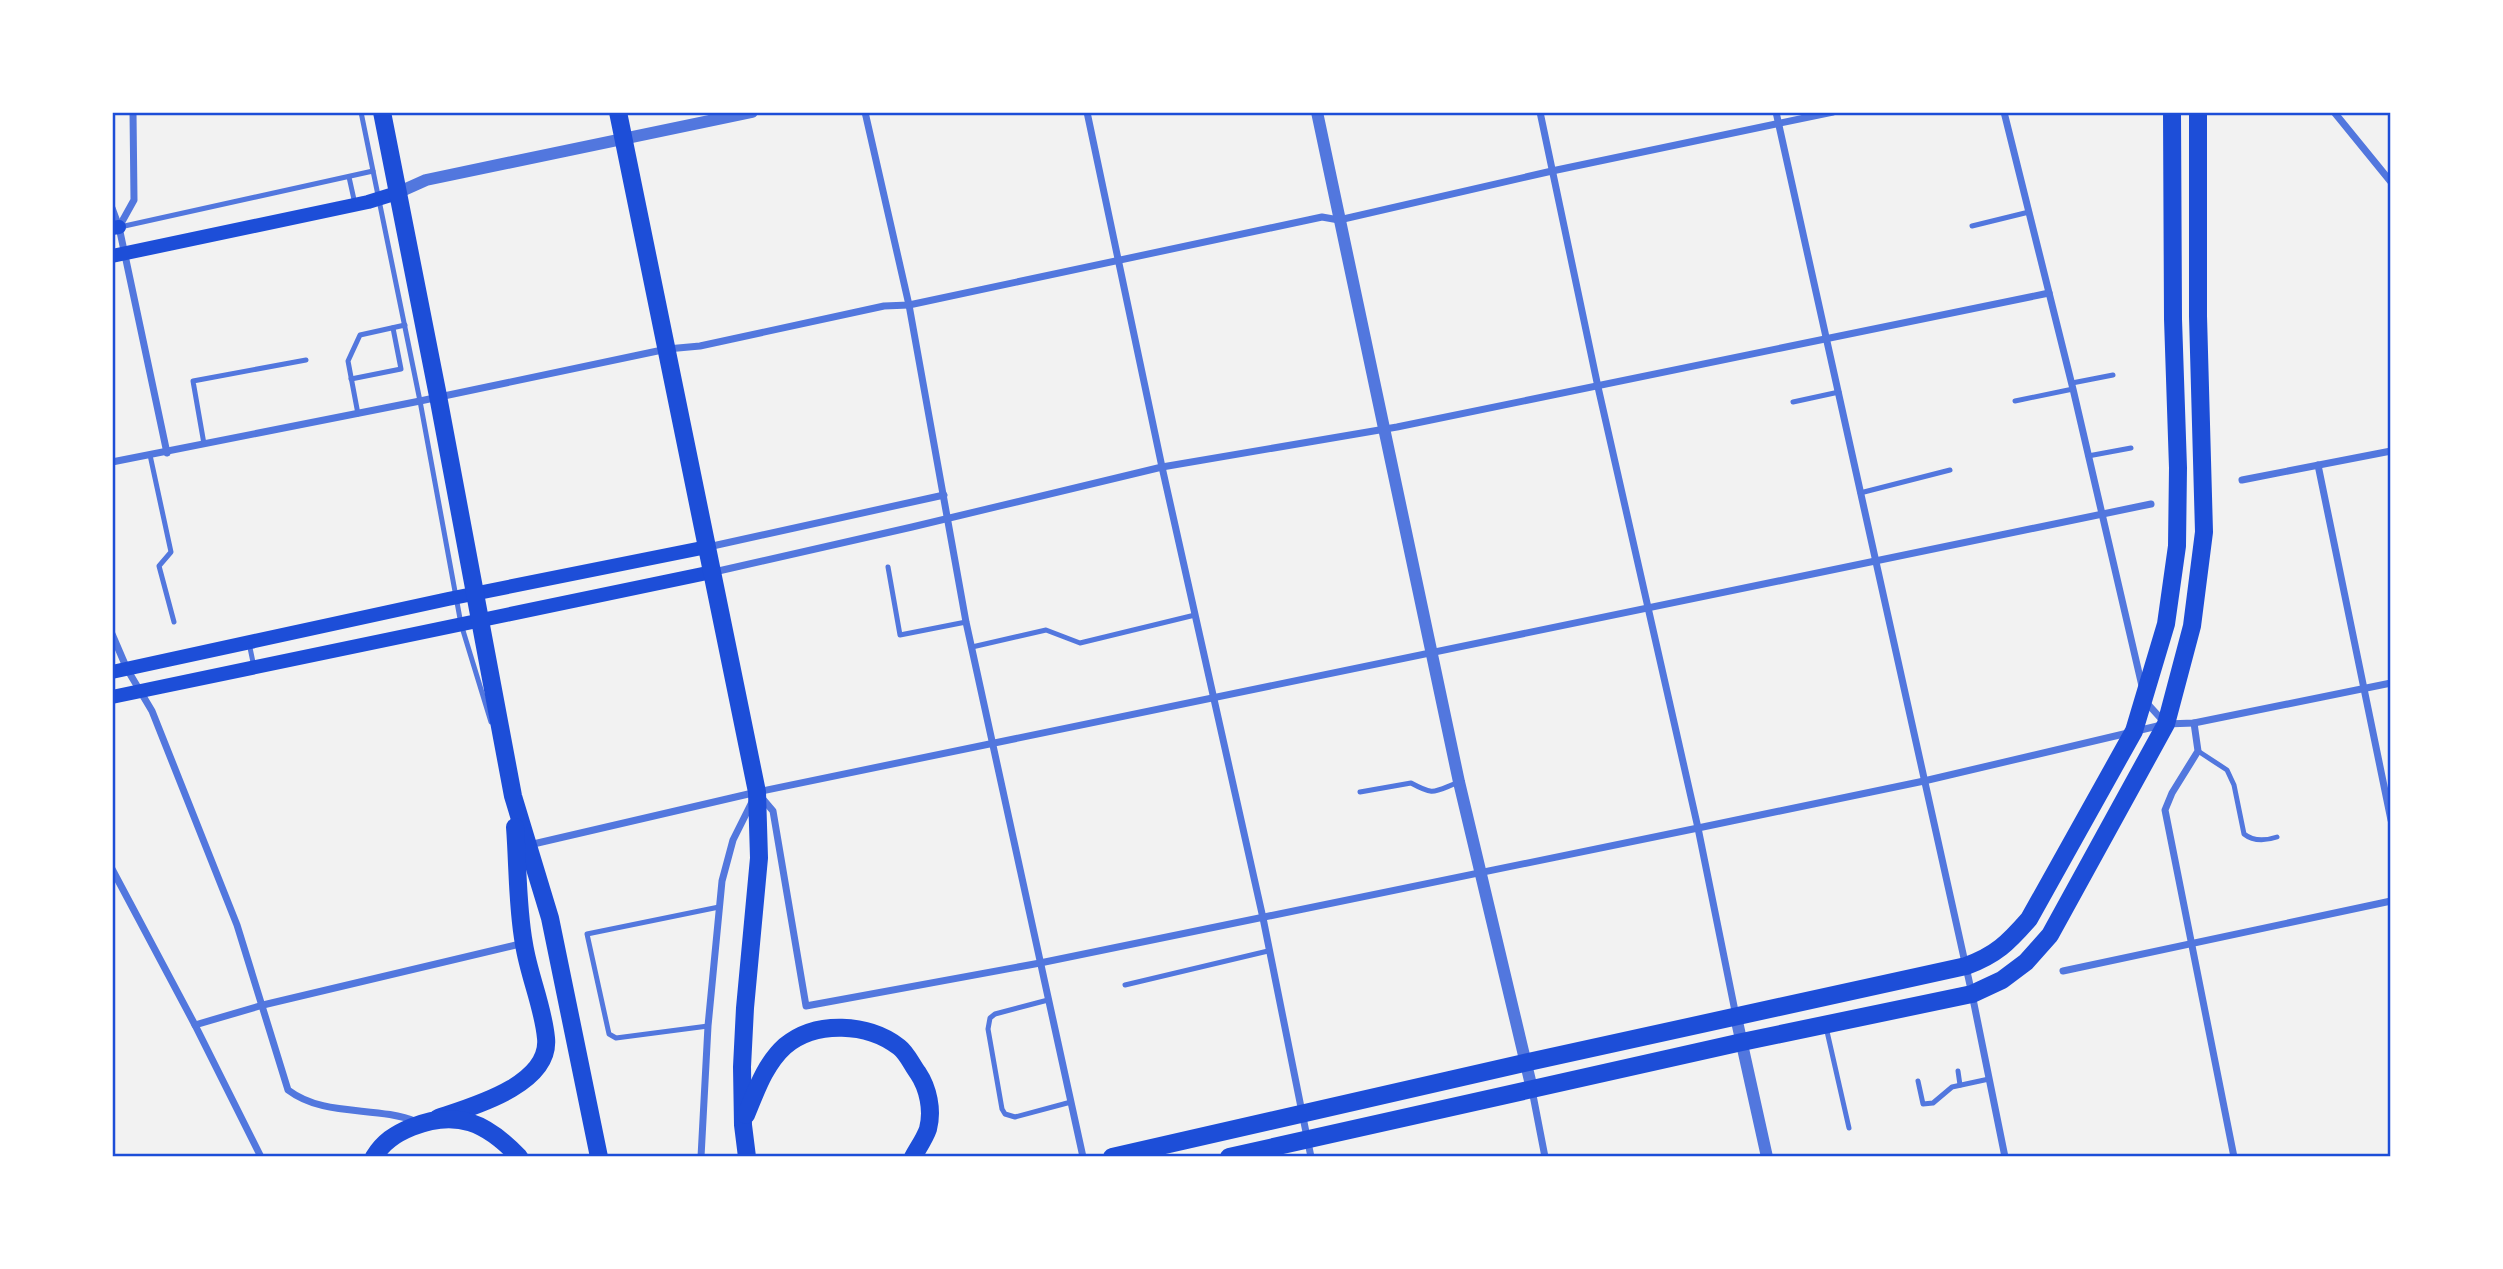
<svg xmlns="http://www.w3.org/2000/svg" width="2503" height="1269" font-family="'IBM Plex Sans',sans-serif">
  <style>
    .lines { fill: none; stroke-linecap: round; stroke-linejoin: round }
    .service { stroke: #5277de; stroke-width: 5 }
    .minor { stroke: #5277de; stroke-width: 7 }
    .tertiary { stroke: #5277de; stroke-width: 12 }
    .secondary { stroke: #1d4ed8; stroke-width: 14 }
    .primary { stroke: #1d4ed8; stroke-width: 18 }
    .neatline { fill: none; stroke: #1d4ed8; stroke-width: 2.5 }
  </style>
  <rect width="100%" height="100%" fill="#f2f2f2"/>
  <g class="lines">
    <g class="service">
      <path d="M361,112L420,401L461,624L491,722"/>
      <path d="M349,177L355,204"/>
      <path d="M1972,226L2029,212"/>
      <path d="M120,227L373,171"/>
      <path d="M351,379L401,369L393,328"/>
      <path d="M2072,383L2113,375"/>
      <path d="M2015,401L2073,389"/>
      <path d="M1793,402L1839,392"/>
      <path d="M358,414L348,361L360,335L405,325"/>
      <path d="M204,444L193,381L306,360"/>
      <path d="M150,455L171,552L159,566L174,622"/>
      <path d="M2088,456L2131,448"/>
      <path d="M1860,493L1950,470"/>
      <path d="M888,567L900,635L966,622"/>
      <path d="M249,643L254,667"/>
      <path d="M972,647L1046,630L1080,643L1195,615"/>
      <path d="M2198,751L2227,770L2234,785L2244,834C2254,842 2265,841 2277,837"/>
      <path d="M1360,792L1411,783C1435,796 1433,792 1459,782"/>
      <path d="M1125,985L1268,951"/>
      <path d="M1048,1000L995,1014L990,1018L988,1029L1002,1109L1005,1114L1015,1117L1071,1102"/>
      <path d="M708,1026L616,1038L609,1034L587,934L719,907"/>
      <path d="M1826,1027L1849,1128"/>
      <path d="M1958,1071L1960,1085"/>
      <path d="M1918,1081L1923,1104L1933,1103L1952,1087L1989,1079"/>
    </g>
    <g class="minor">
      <path d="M865,112L909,305L966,622L1083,1157"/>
      <path d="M1087,112L1162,467L1263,918L1311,1157"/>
      <path d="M1540,112L1598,387L1698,828L1736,1016"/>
      <path d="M1776,112L1972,994L2005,1157"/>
      <path d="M2004,112L2073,389L2142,686"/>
      <path d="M2334,112L2391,182"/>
      <path d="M112,208L119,227L167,453"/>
      <path d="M119,227L134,200L133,112"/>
      <path d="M112,462L420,401L667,349L700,346L884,306L909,305L1322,217L1339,220L1552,171L1833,112"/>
      <path d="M2318,465L2391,820"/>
      <path d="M2242,480L2391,451"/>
      <path d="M708,547L944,495"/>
      <path d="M714,572L912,527L1162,467L1397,427L2049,293"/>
      <path d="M112,634L127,669L152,711L237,925L288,1090C325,1118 376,1105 417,1122"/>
      <path d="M2145,701L2165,723"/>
      <path d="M2194,723L2198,751L2172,793L2165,810L2234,1157"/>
      <path d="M762,798L773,811L806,1006L1040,963L1698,828L1924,781L2166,724L2194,723L2391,683"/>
      <path d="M529,845L757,792L2151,504"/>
      <path d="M112,869L195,1025L261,1157"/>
      <path d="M2063,971L2391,901"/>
      <path d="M195,1025L263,1005L524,943"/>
      <path d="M1532,1090L1545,1157"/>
      <path d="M701,1157L708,1026L722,881L733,840L752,802"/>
    </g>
    <g class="tertiary">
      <path d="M1317,112L1459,782L1532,1089"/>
      <path d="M397,193L426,180L752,112"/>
      <path d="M1736,1017L1767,1157"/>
    </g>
    <g class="secondary">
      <path d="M112,228L119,227"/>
      <path d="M112,256L368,202L397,193"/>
      <path d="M112,672L448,599L707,547"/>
      <path d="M112,697L712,572"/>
    </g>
    <g class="primary">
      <path d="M382,112L438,396L513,796L550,918L599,1157"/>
      <path d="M618,112L757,792L759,858L745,1008L742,1067L743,1125L747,1157"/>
      <path d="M746,1115C756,1091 765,1064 785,1046C816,1020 868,1023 899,1047C907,1053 912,1065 918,1073C928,1088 933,1110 928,1129C925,1138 918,1148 913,1157"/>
      <path d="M438,1118C471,1107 551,1085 546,1038C543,1006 529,976 524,944C517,906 518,866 515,827"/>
      <path d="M374,1157C383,1142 395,1134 412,1127C457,1109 487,1123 519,1157"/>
      <path d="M1112,1157L1524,1063L1966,966C1996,955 2008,943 2029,919L2134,731L2166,624L2177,546L2178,468L2173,319L2172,112"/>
      <path d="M1229,1157L1742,1042L1972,994L2002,980L2026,962L2050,935L2166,724L2192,626L2204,532L2198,316V112"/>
    </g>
  </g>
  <rect width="2503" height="1269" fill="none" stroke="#ffffff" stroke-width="228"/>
  <rect x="114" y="114" width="2275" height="1041" class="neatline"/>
</svg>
